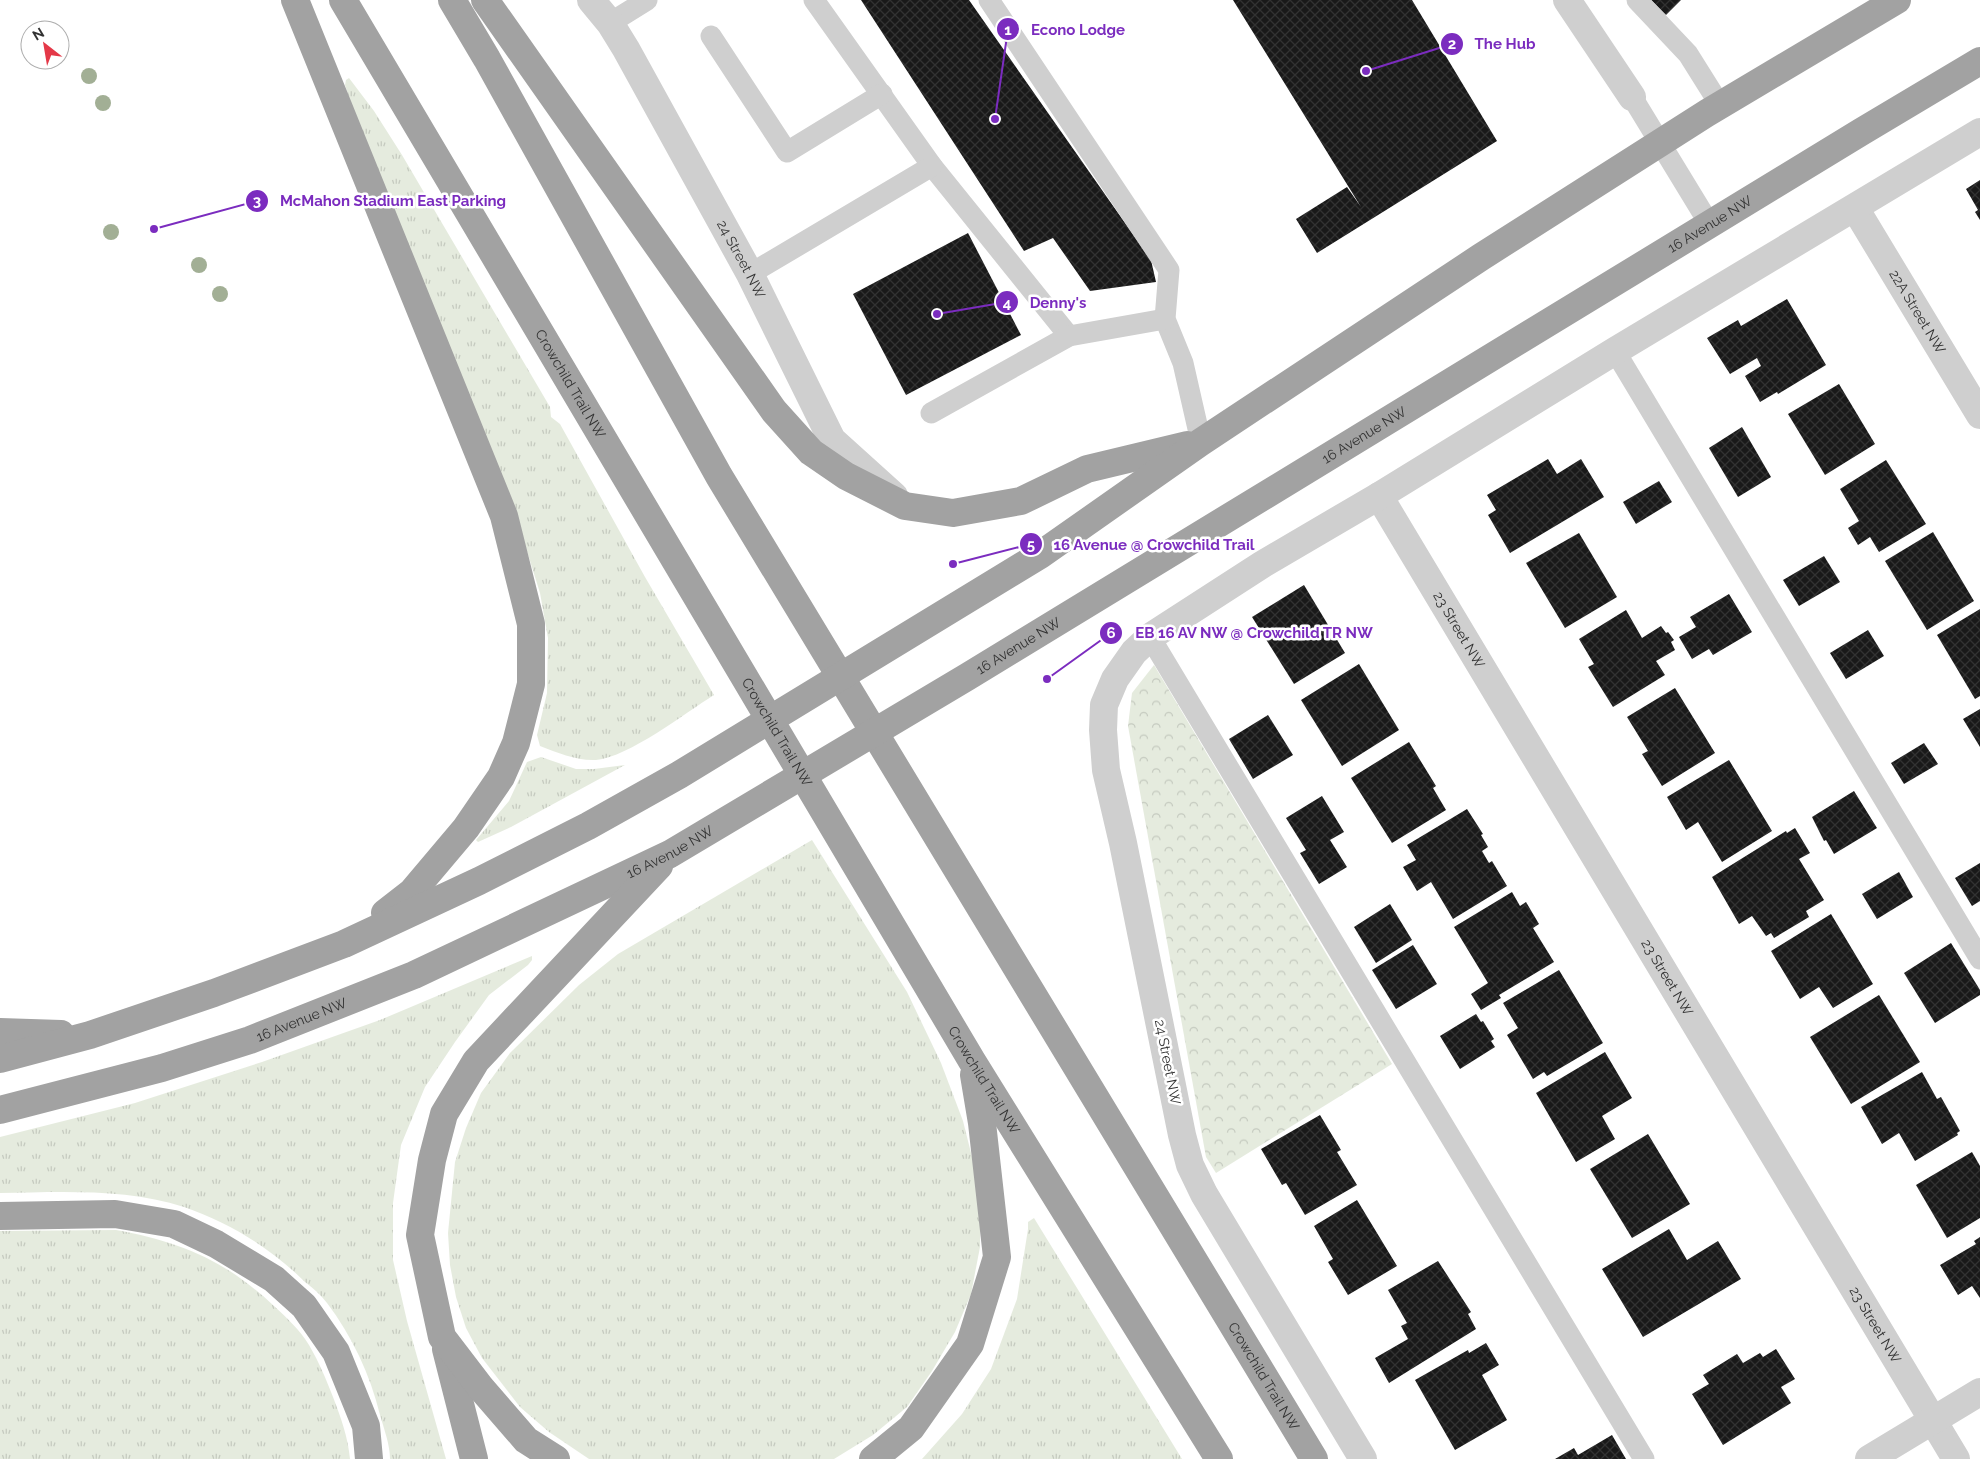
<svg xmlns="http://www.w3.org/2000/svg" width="1980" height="1459" font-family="Raleway,sans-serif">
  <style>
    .grass { fill: url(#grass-tufts) }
    .forest { fill: url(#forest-crowns) }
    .building { fill: url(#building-cross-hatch) }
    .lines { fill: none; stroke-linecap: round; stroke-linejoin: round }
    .service { stroke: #cfcfcf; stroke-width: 21 }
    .minor { stroke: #cfcfcf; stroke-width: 28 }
    .trunk { stroke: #a2a2a2; stroke-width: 28 }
    .tree { fill: #a2af95 }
    .labels { text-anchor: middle; stroke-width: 5; stroke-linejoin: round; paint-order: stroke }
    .street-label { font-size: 14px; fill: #323232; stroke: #fff }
    .leader { fill: none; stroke: #7b2cbf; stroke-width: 2 }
    .callout-dot { fill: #7b2cbf; stroke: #fff; stroke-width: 2 }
    .mark-label { font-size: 15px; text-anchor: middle; font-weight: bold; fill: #fff }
    .callout-label { font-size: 15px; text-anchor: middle; font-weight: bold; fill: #7b2cbf; stroke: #fff; stroke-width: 5; stroke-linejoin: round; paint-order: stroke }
  </style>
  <defs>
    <pattern id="grass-tufts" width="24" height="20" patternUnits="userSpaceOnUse" patternTransform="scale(1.25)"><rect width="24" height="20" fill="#e5ebde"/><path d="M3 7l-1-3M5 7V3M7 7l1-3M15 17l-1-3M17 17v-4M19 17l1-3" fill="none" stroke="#c5cabf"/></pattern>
    <pattern id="forest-crowns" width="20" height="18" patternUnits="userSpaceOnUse" patternTransform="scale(1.25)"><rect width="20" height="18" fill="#e5ebde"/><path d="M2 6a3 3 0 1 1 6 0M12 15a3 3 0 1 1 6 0" fill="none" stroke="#c5cabf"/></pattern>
    <pattern id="building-cross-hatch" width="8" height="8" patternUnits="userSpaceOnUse" patternTransform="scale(1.25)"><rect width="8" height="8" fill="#191919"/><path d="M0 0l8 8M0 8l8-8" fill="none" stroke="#323232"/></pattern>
  </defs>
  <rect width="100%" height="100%" fill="#fff"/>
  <g class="grass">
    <path d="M349,78L374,111L402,155L550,407L551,417L560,424L645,577L714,695C685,713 629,757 596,760C577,761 558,753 540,746L537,735L547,693L548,638L540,593L521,532L360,131L345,85L346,80Z"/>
    <path d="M541,757L576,769H594L625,765L511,827L478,842L476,840L509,801L527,762Z"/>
    <path d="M812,840L907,992L941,1063L963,1121L975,1169L980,1207V1247L971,1294L955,1332L932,1371L907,1407L873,1435L834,1459H589L549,1432L520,1407L482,1358L466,1328L456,1297L450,1265L448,1233L455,1162L466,1128L481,1093L510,1053L579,985L618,954Z"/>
    <path d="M532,956V960L528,965L489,995L455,1042L425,1087L401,1145L393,1203V1260L407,1321L446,1459H390C390,1445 384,1429 380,1415C370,1374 352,1336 327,1303C321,1295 313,1288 305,1282C271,1248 230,1223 184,1207C126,1188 60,1192 0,1193V1137L135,1103L262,1062L380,1020Z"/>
    <path d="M1034,1218L1182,1459H922L962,1414L991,1369L1017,1299L1028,1229V1222Z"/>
    <path d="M116,1230C181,1242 225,1260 274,1306C287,1318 300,1330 309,1345C319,1362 326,1379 333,1397C341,1418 348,1437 350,1459H0V1231Z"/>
  </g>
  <path class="forest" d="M1154,665L1392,1064L1216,1173L1206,1157L1128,726L1132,693Z"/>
  <g class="building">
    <path d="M861,0H969L1151,260L1156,282L1090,291L1053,238L1024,251Z"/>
    <path d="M1233,0H1412L1497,141L1317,253L1296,219L1347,187L1361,207Z"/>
    <path d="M1651,0H1681L1666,15Z"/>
    <path d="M1980,180V220L1975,212L1978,210L1966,189Z"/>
    <path d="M968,233L1021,335L906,395L853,294Z"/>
    <path d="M1787,299L1826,365L1778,394L1777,392L1760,402L1745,376L1761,366L1757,358L1730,374L1707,338L1738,320L1741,326Z"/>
    <path d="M1839,384L1875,444L1825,475L1788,414Z"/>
    <path d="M1742,427L1771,477L1738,497L1709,448Z"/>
    <path d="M1548,459L1557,474L1581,459L1604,497L1510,553L1488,515L1496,510L1487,495Z"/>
    <path d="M1886,460L1926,524L1879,552L1870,537L1858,545L1848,528L1859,521L1840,489Z"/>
    <path d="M1659,481L1672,502L1636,524L1623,502Z"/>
    <path d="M1933,532L1974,601L1927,630L1885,561Z"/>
    <path d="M1579,533L1617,597L1565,628L1526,563Z"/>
    <path d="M1824,556L1840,582L1799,606L1783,580Z"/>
    <path d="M1304,585L1345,653L1294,684L1252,617Z"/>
    <path d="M1729,594L1752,632L1713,655L1709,649L1692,659L1679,637L1696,627L1690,617Z"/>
    <path d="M1980,609V696L1975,699L1937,635Z"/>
    <path d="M1626,610L1642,638L1661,626L1666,633L1668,632L1674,640L1671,642L1675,650L1656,661L1665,675L1613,707L1588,667L1594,664L1579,639Z"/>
    <path d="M1868,630L1884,656L1846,679L1830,653Z"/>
    <path d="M1359,664L1399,730L1342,766L1301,700Z"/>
    <path d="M1675,688L1715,753L1662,786L1642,754L1648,751L1627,717Z"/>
    <path d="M1980,709V747L1963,719Z"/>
    <path d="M1268,715L1293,755L1253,779L1229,739Z"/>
    <path d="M1409,742L1436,786L1433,788L1446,810L1392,843L1351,778Z"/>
    <path d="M1924,743L1938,764L1904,784L1891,763Z"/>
    <path d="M1729,760L1772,831L1722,862L1698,822L1686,830L1667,797Z"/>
    <path d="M1854,791L1877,828L1834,854L1826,840L1824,841L1812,817Z"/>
    <path d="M1322,796L1344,832L1330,840L1347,867L1319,884L1300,853L1306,850L1286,818Z"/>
    <path d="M1467,809L1483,834L1481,835L1488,847L1482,851L1489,863L1492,861L1507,886L1453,919L1431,882L1417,891L1403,867L1416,860L1407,845Z"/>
    <path d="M1795,828L1810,853L1799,859L1824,900L1806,911L1809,917L1774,938L1771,933L1766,936L1752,916L1739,924L1712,877L1786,831L1787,833Z"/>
    <path d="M1980,863V901L1972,906L1955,878Z"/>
    <path d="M1899,872L1913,897L1877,919L1862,894Z"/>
    <path d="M1512,892L1520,906L1526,902L1539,924L1533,928L1554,962L1499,995L1501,998L1481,1010L1471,994L1488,983L1454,927Z"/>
    <path d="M1390,904L1412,940L1376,963L1354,927Z"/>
    <path d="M1831,914L1873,984L1833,1008L1819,987L1800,999L1771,951Z"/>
    <path d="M1951,943L1980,990V995L1935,1023L1904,973Z"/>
    <path d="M1413,945L1437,984L1396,1009L1372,970Z"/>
    <path d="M1559,970L1603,1043L1547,1076L1544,1072L1533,1079L1507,1035L1518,1028L1503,1003Z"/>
    <path d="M1879,995L1920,1062L1851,1104L1810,1037Z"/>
    <path d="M1476,1014L1481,1022L1483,1021L1494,1039L1491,1041L1495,1047L1460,1069L1440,1036Z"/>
    <path d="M1605,1052L1632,1098L1602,1116L1615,1139L1576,1162L1536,1093Z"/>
    <path d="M1922,1072L1937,1099L1941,1097L1960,1131L1957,1133L1958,1135L1915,1161L1899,1133L1882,1144L1861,1107Z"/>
    <path d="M1320,1115L1341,1150L1337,1152L1357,1185L1305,1215L1286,1183L1282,1185L1261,1149Z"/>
    <path d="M1648,1134L1690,1204L1632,1238L1590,1169Z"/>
    <path d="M1972,1152L1980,1166V1218L1947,1238L1916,1185Z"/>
    <path d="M1357,1200L1397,1266L1348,1295L1328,1262L1333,1259L1314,1226Z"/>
    <path d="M1669,1229L1687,1260L1718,1241L1741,1279L1643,1337L1602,1269Z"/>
    <path d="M1980,1237V1298L1972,1286L1958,1295L1940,1265L1976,1244L1974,1241Z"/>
    <path d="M1438,1261L1471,1312L1468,1314L1476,1329L1389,1383L1375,1358L1408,1339L1401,1326L1407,1323L1388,1290Z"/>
    <path d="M1486,1343L1499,1365L1482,1375L1507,1420L1455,1450L1415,1380L1468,1350L1469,1353Z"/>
    <path d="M1776,1349L1795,1379L1781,1387L1791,1403L1723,1445L1692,1394L1709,1384L1703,1375L1737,1354L1743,1363L1760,1353L1763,1357Z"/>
    <path d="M1612,1435L1626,1459H1555L1574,1448L1578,1455Z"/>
  </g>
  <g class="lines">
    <g class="service">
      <path d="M814,0L932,166L1069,336"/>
      <path d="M989,0L1169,270L1165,319L1183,363L1201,442"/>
      <path d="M1637,0L1688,54L1720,105"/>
      <path d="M610,23L647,0"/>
      <path d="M711,36L787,152L882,94"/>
      <path d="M1632,97L1710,225"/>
      <path d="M750,274L932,166"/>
      <path d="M1615,351L1980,959"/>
      <path d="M931,413L1069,336L1165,319"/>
      <path d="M1150,637L1644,1459"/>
    </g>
    <g class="minor">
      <path id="s1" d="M591,0L610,23L626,49L750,274L832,440L894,496"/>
      <path d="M1567,0L1632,97"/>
      <path id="s2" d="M1855,208L1980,415"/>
      <path id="s3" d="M1379,496L1956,1459"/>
      <path d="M1363,1459L1204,1194L1190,1165L1182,1135L1123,843L1106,770L1103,730L1104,705L1115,679L1134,652L1150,637L1263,564L1379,496L1615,351L1980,132"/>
      <path d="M1869,1459L1980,1392"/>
    </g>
    <g class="trunk">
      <path d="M295,0L504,516L531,624V684L516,743L501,777L466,828L412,892L385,913"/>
      <path id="s4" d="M343,0L972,1061L1219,1459"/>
      <path id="s5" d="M452,0L487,59L719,476L1314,1459"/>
      <path d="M485,0L774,411L811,452L846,476L905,506L953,513L1021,501L1087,469L1187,445"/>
      <path d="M0,1032L61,1034"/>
      <path d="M0,1059L90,1035L214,993L344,944L479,881L588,826L679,775L1040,555L1201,442L1481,257L1707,113L1897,0"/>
      <path id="s6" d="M0,1110L162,1068L250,1040L414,975L670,854L967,677L1861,132L1980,61"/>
      <path d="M0,1216L115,1214L174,1224L216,1244L274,1279L304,1306L336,1352L366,1426L369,1459"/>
      <path d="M446,1349L474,1459"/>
      <path d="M556,1459L526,1440L481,1388L442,1337L420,1235L432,1160L444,1114L476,1061L659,866"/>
      <path d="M873,1459L911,1428L970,1344L997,1257L982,1123L974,1075"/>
    </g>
  </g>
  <g class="tree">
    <circle cx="89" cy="76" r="8"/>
    <circle cx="103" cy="103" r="8"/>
    <circle cx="111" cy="232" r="8"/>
    <circle cx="199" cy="265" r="8"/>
    <circle cx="220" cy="294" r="8"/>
  </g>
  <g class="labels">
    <g class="street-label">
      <text dy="5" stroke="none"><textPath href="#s6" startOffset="1935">16 Avenue NW</textPath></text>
      <text dy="5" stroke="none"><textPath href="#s1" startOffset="300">24 Street NW</textPath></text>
      <text dy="5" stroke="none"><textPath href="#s2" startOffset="121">22A Street NW</textPath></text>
      <text dy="5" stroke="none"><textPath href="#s4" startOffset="446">Crowchild Trail NW</textPath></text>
      <text dy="5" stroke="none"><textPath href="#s6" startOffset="1530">16 Avenue NW</textPath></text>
      <text dy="5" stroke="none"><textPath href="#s3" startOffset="156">23 Street NW</textPath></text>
      <text dy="5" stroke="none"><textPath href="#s6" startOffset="1125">16 Avenue NW</textPath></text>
      <text dy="5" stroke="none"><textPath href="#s4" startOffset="851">Crowchild Trail NW</textPath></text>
      <text dy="5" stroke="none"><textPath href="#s6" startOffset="720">16 Avenue NW</textPath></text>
      <text dy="5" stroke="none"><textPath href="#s3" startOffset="561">23 Street NW</textPath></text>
      <text dy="5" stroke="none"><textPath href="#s6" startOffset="315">16 Avenue NW</textPath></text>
      <text transform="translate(1168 1062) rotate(79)" y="5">24 Street NW</text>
      <text dy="5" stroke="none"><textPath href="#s4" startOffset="1256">Crowchild Trail NW</textPath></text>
      <text dy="5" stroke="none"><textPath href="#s3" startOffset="966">23 Street NW</textPath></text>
      <text dy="5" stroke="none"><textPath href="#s5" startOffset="1598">Crowchild Trail NW</textPath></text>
    </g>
  </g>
  <path class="leader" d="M995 119L1008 29M1366 71L1452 44M154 229L257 201M937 314L1007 302M953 564L1031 544M1047 679L1111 633"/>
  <g class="callout-dot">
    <circle cx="995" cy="119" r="5"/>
    <circle cx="1366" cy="71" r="5"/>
    <circle cx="154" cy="229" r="5"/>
    <circle cx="937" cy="314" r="5"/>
    <circle cx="953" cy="564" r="5"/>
    <circle cx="1047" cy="679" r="5"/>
    <circle cx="1008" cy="29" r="12"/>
    <circle cx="1452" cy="44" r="12"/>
    <circle cx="257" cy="201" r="12"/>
    <circle cx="1007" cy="302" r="12"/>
    <circle cx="1031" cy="544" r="12"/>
    <circle cx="1111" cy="633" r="12"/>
  </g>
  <g class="mark-label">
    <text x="1008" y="35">1</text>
    <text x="1452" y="49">2</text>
    <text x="257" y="206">3</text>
    <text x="1007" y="308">4</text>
    <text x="1031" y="550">5</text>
    <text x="1111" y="638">6</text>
  </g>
  <g class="callout-label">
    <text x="1078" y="35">Econo Lodge</text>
    <text x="1505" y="49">The Hub</text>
    <text x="393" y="206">McMahon Stadium East Parking</text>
    <text x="1058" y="308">Denny's</text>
    <text x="1154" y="550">16 Avenue @ Crowchild Trail</text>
    <text x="1254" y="638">EB 16 AV NW @ Crowchild TR NW</text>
  </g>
  <g transform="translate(45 45) rotate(329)"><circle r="24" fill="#ffffff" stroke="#adadad"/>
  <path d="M0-4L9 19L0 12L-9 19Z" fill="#e43848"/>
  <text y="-8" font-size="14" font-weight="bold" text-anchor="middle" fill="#323232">N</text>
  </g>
</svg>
